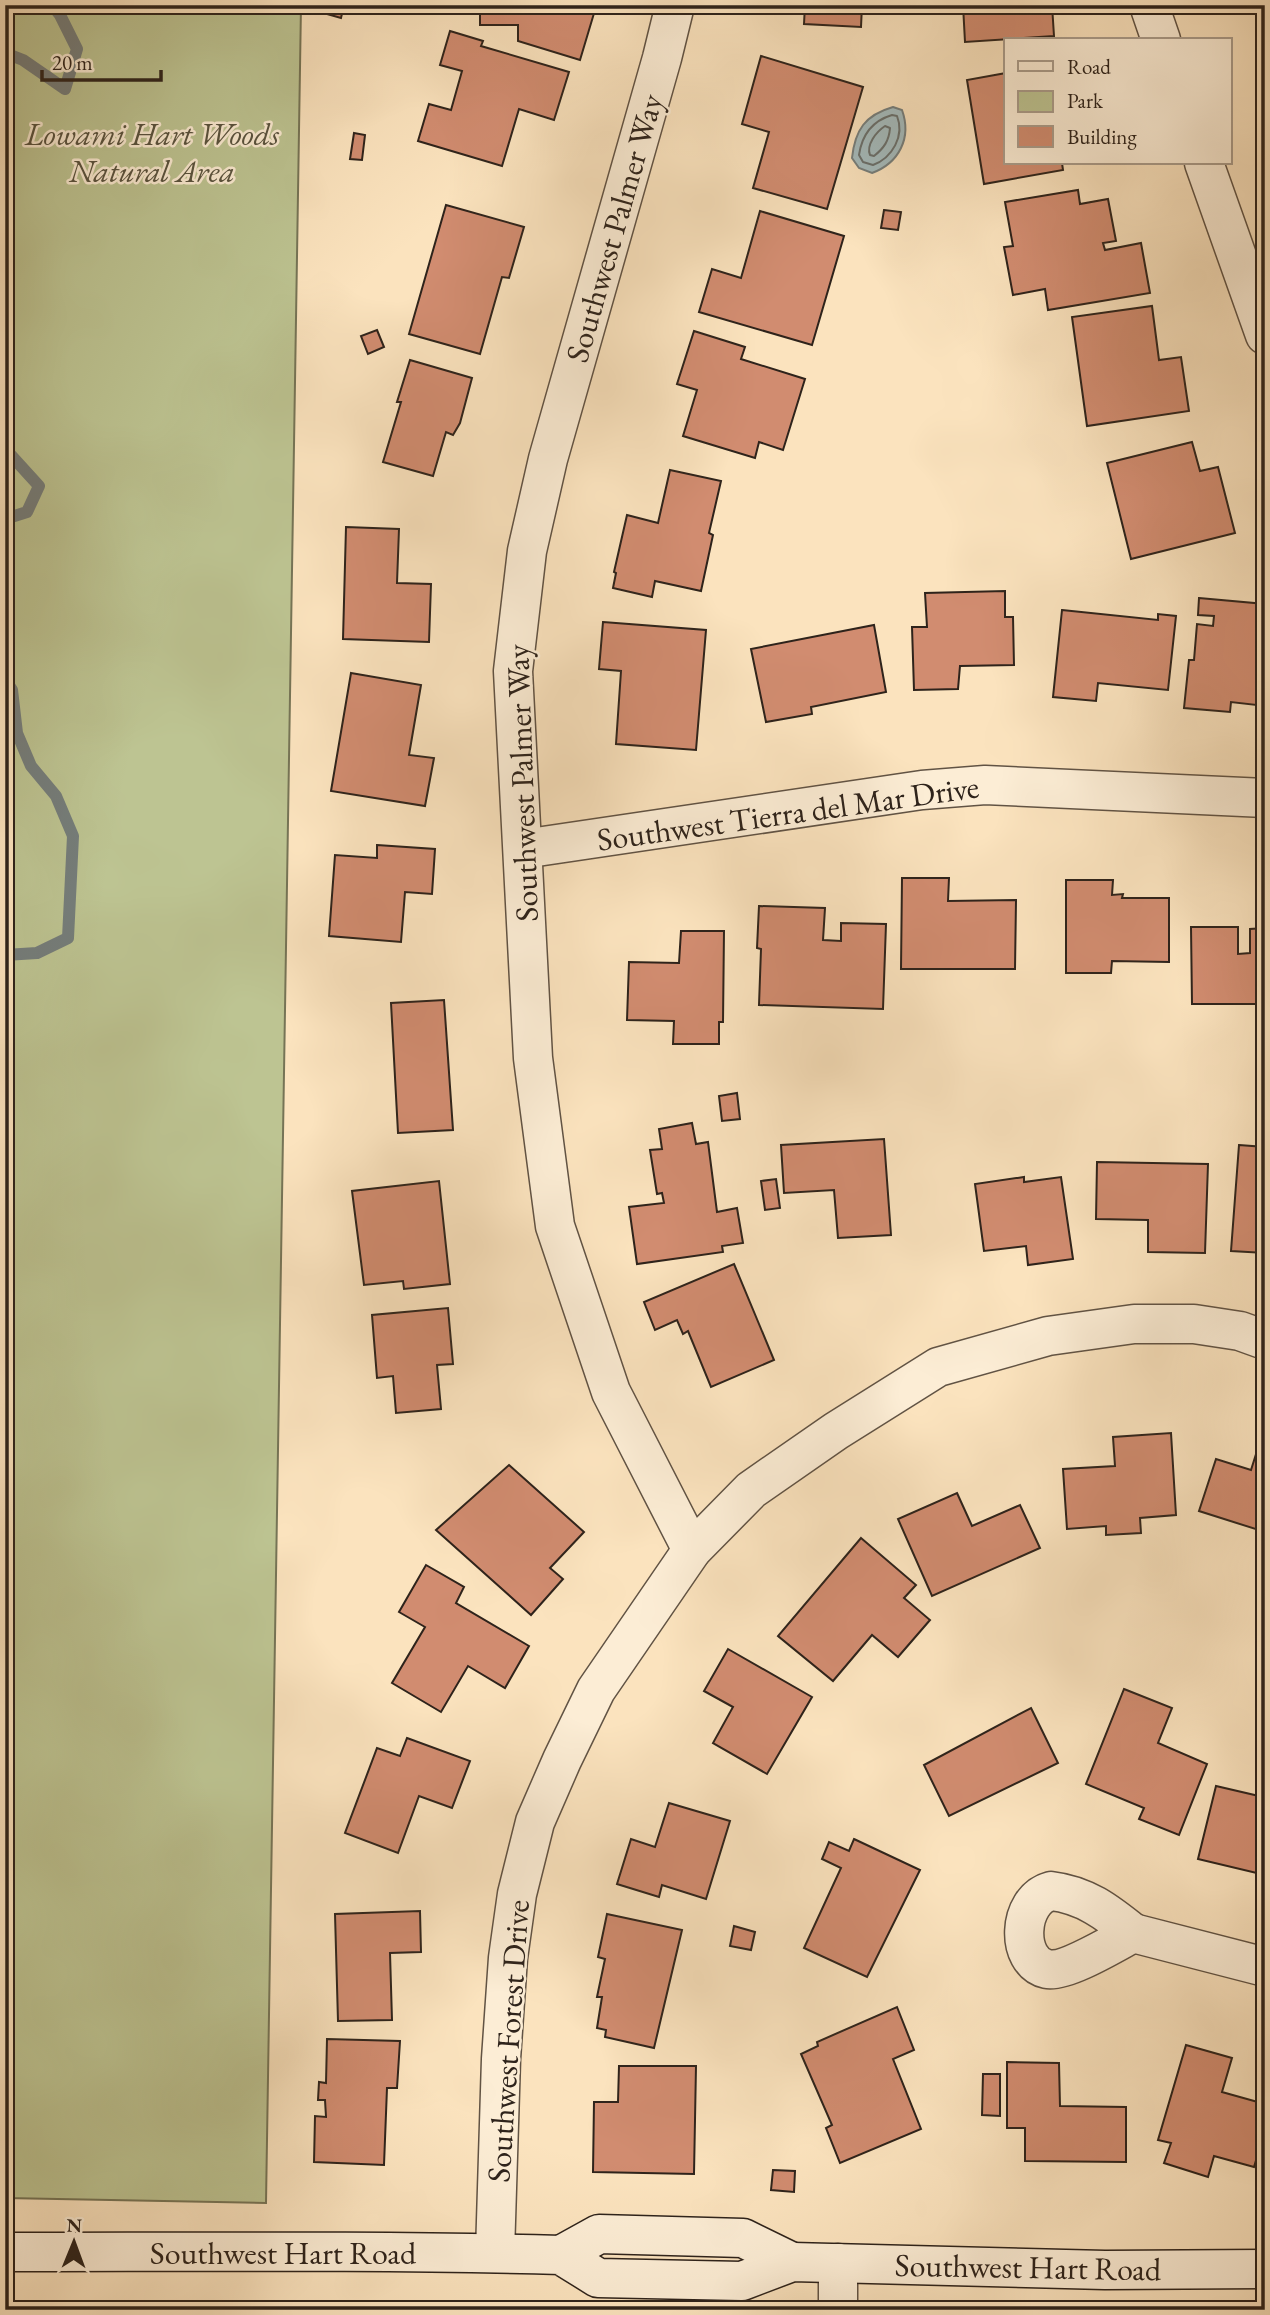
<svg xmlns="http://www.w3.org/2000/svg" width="1270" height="2315" font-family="'EB Garamond',serif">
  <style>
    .green { fill: #bdc492; stroke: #767456; stroke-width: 2 }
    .water { fill: #a4bbbd; stroke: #757e7c; stroke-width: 2 }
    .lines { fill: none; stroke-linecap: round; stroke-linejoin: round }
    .shore { stroke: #696f6c; stroke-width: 2 }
    .stream { stroke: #757e7c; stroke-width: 12 }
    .building { fill: #d18c70; stroke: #2e231b; stroke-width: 2 }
    .minor-casing { stroke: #615344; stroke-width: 41 }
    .secondary-casing { stroke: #2e231b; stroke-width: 41 }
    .minor { stroke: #fcedd5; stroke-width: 38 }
    .secondary { stroke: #fcedd5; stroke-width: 38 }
    .labels { text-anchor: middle; stroke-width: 5; stroke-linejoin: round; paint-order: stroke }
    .park-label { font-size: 32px; font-style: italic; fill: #59533f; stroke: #fcedd5 }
    .street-label { font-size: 32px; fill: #2e231b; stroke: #fcedd5 }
  </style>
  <rect width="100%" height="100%" fill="#fbe3be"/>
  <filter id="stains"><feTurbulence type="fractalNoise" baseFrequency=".00286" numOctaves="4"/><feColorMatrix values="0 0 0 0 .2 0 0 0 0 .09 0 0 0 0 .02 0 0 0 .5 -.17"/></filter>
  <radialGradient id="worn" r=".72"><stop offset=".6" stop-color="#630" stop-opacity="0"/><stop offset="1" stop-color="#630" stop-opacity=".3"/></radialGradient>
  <path class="green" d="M5,5H301L266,2203L5,2198Z"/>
  <path class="water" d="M893,107L902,110C912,138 899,163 872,173L859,168L852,158C855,130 865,115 893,107Z"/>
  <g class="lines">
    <g class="shore">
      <path d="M892,115L897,116C905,136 892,158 873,165L863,162L859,155C862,134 872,121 892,115Z"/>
      <path d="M885,126L890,128C889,141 884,148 874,156L870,155C866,145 876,132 885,126Z"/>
    </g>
    <g class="stream">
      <path d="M5,53L23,60L65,89L77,49L60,15L52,5"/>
      <path d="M5,451L9,453L39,486L27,512L5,519"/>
      <path d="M5,679L12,690L17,733L31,766L56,796L73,836L68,938L37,953L5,955"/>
    </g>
  </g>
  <g class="building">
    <path d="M321,5H344L341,18L320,12Z"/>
    <path d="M480,5H580L595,10L580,60L518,41V25H480Z"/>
    <path d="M805,5H862L861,27L804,24Z"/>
    <path d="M963,5H1052L1054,36L965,42Z"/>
    <path d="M450,31L483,41L481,46L569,72L554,120L519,109L502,166L418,141L429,104L451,110L462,71L440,65Z"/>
    <path d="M761,56L863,87L827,209L753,188L769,132L742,124Z"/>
    <path d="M1006,73V163H1062L1063,170L984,184L967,80Z"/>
    <path d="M354,133L365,135L362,160L350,159Z"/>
    <path d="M1078,190L1080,204L1108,199L1116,241L1103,243L1105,250L1141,243L1150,293L1048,310L1045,289L1013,295L1004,247L1013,246L1005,202Z"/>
    <path d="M446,205L524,227L509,278L502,277L480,354L409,334Z"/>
    <path d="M884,210L901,212L898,230L881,228Z"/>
    <path d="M760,211L844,236L812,345L699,312L712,269L741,278Z"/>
    <path d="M1152,306L1159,360L1181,357L1189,411L1087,426L1072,317Z"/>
    <path d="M377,330L384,347L368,354L361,336Z"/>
    <path d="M694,331L745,347L741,359L805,379L783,450L759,442L755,458L683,436L697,390L677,384Z"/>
    <path d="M410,360L472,378L460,423L453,435L446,432L433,476L383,462L401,402H397Z"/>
    <path d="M1192,442L1200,471L1218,467L1235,533L1131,559L1107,463Z"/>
    <path d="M670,470L721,481L709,533L713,535L701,591L655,581L652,597L613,588L616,573L614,572L627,515L658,523Z"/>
    <path d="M346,527L399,529L397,583L431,584L429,642L343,639Z"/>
    <path d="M1005,591V617H1013L1014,665L960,666L958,689L914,690L912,627H927L925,593Z"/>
    <path d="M1199,598L1265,604V706L1231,702L1230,712L1184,708L1189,660H1194L1197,624L1213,626L1214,616L1198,615Z"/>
    <path d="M1062,610L1158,620V614L1176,616L1168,690L1098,683L1096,701L1053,697Z"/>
    <path d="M603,622L706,630L696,750L616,744L621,671L599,669Z"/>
    <path d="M874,625L886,692L811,707L812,714L766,722L751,649Z"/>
    <path d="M351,673L421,685L409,755L434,758L425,806L331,791Z"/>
    <path d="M377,845L435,849L432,894L405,892L401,942L329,936L335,855L377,858Z"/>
    <path d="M902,878H949L948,901L1016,900L1015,969H901Z"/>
    <path d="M1066,880H1113L1112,895L1123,894L1122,898H1169V962L1112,961L1111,973H1066Z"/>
    <path d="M759,906L825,908L823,940L841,941V923L886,924L883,1009L759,1005L761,949L757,948Z"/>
    <path d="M1191,927H1238V954L1250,953V929L1265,928V1021H1256V1004H1192Z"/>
    <path d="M681,931H724L723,1022H719V1044H673L674,1021L627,1020L629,962L679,963Z"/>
    <path d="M444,1000L453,1130L398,1133L391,1003Z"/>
    <path d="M737,1093L740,1119L722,1121L719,1096Z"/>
    <path d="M692,1123L696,1144L708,1142L717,1212L737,1208L743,1243L722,1246L723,1252L637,1264L629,1207L664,1203L662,1193L657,1194L650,1150L662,1149L659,1129Z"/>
    <path d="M884,1139L891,1235L838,1238L834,1190L784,1193L781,1145Z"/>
    <path d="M1239,1145L1265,1147V1253L1231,1251Z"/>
    <path d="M1097,1162L1208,1164L1205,1253L1148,1252V1220L1096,1219Z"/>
    <path d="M1024,1177V1182L1061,1177L1073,1259L1028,1265L1026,1246L984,1251L975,1184Z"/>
    <path d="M776,1179L780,1208L765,1210L761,1181Z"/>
    <path d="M439,1181L450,1284L404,1289L403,1281L364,1285L352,1191Z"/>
    <path d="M734,1264L774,1360L711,1387L688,1331L683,1334L677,1320L655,1330L644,1302Z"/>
    <path d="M448,1308L453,1364L437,1365L441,1409L396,1413L393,1376L377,1378L372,1315Z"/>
    <path d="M1263,1432L1265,1433V1532L1199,1511L1216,1459L1251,1470Z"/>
    <path d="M1171,1433L1176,1515L1140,1518L1141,1533L1106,1535V1526L1067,1529L1063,1469L1115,1466L1113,1437Z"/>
    <path d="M509,1465L584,1532L550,1568L563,1579L531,1615L436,1530Z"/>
    <path d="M957,1493L972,1526L1020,1505L1040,1548L932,1596L898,1519Z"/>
    <path d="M861,1538L916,1585L904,1598L930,1620L898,1657L872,1635L833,1681L778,1636Z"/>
    <path d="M426,1565L464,1587L456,1603L529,1646L505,1688L468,1666L441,1712L392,1683L425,1627L399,1612Z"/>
    <path d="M728,1649L812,1697L767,1774L713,1743L733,1707L704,1691Z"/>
    <path d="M1124,1689L1172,1708L1158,1743L1207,1764L1179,1835L1139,1819L1144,1808L1086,1784Z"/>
    <path d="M1031,1708L1058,1763L949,1816L924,1765Z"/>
    <path d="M407,1738L470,1761L452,1808L419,1796L398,1853L345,1833L377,1748L400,1756Z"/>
    <path d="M1263,1780H1265V1875L1198,1859L1216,1786L1259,1796Z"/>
    <path d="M669,1803L730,1821L706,1899L662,1885L659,1897L617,1884L631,1839L655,1847Z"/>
    <path d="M854,1839L920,1870L867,1977L804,1948L841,1868L822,1859L829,1842L849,1851Z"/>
    <path d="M420,1911L421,1952L390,1953L392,2020L338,2021L335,1914Z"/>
    <path d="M607,1914L682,1930L654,2048L605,2037L606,2030L597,2028L602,1997H597L605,1959L598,1957Z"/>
    <path d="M734,1926L755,1932L751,1950L730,1946Z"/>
    <path d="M897,2007L914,2050L893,2059L921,2129L840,2163L826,2128L832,2125L801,2054L818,2046L817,2042Z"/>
    <path d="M327,2039L400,2041L397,2088H387L384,2165L314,2162L315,2116L326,2117L325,2100H318L319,2082L326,2083Z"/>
    <path d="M1186,2045L1232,2058L1222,2092L1265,2104V2130L1254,2167L1214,2156L1208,2177L1164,2163L1171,2143L1158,2140Z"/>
    <path d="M1007,2062L1059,2063L1060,2106L1126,2107V2162L1025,2161V2128H1007Z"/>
    <path d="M619,2066H696L694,2174L593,2172L594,2102H618Z"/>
    <path d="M983,2074H1000V2116L982,2115Z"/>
    <path d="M773,2170L795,2171L794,2192L771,2190Z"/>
  </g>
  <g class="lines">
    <g class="minor-casing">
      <g id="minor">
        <path d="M675,5L662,58L548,459L527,551L513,671L533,1058L555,1226L611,1392L692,1550"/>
        <path d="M1149,5L1161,40"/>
        <path d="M1204,163L1265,335"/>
        <path d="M523,849L922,790L985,785L1265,798"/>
        <path d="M1051,1891C1085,1895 1107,1912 1133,1933C1116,1942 1065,1973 1047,1969C1015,1962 1017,1900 1051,1891Z"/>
        <path d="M1133,1933L1265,1967"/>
        <path d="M495,2253L501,2059L508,1958L517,1894L535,1822L562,1760L596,1690L692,1550L751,1490L836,1431L938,1367L1048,1336L1134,1324H1194L1240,1331L1265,1340"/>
        <path d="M838,2310V2263"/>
      </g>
    </g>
    <g class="secondary-casing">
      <g id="secondary">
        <path d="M5,2252C190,2252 376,2250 561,2255L598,2278L742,2281L792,2262L1105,2270L1265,2269"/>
        <path d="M561,2255L599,2234L743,2238L792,2262"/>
      </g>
    </g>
    <use href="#minor" class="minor"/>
    <use href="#secondary" class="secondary"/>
  </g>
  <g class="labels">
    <g class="park-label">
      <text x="152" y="145">Lowami Hart Woods<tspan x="152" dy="37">Natural Area</tspan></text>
    </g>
    <g class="street-label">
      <text transform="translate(614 228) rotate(-74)" y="11">Southwest Palmer Way</text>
      <text transform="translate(522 783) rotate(-92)" y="11">Southwest Palmer Way</text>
      <text transform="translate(788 813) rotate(-8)" y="11">Southwest Tierra del Mar Drive</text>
      <text transform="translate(508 2041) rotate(-86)" y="11">Southwest Forest Drive</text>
      <text x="283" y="2264">Southwest Hart Road</text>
      <text transform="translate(1028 2267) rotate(1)" y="11">Southwest Hart Road</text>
    </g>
  </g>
  <rect width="1270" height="2315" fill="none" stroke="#fbe3be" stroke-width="28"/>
  <rect x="7" y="7" width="1256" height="2301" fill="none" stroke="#2e231b" stroke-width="3.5"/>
  <rect x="14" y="14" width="1242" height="2287" fill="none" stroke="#2e231b" stroke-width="2"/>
  <rect x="1004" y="38" width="228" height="126" fill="#fcedd5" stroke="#aa9c8b" stroke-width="2"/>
  <rect x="1018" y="61" width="35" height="10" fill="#fcedd5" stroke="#aa9c8b" stroke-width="2"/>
  <text x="1067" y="74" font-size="21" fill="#2e231b">Road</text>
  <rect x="1018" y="91" width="35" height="21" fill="#bdc492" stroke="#aa9c8b" stroke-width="2"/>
  <text x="1067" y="108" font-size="21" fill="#2e231b">Park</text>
  <rect x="1018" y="126" width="35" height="21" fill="#d18c70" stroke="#aa9c8b" stroke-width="2"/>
  <text x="1067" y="144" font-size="21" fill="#2e231b">Building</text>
  <g transform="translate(74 2242) rotate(1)" stroke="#fcedd5" stroke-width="5" paint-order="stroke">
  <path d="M0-5L12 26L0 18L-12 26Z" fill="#2e231b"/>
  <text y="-10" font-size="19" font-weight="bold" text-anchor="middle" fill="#2e231b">N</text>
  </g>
  <path d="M42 70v10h119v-10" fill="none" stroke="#2e231b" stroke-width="3.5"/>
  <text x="52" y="70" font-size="21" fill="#2e231b" stroke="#fcedd5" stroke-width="5" paint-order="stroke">20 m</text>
  <rect width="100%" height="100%" filter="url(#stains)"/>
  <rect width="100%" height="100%" fill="url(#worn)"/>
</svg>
